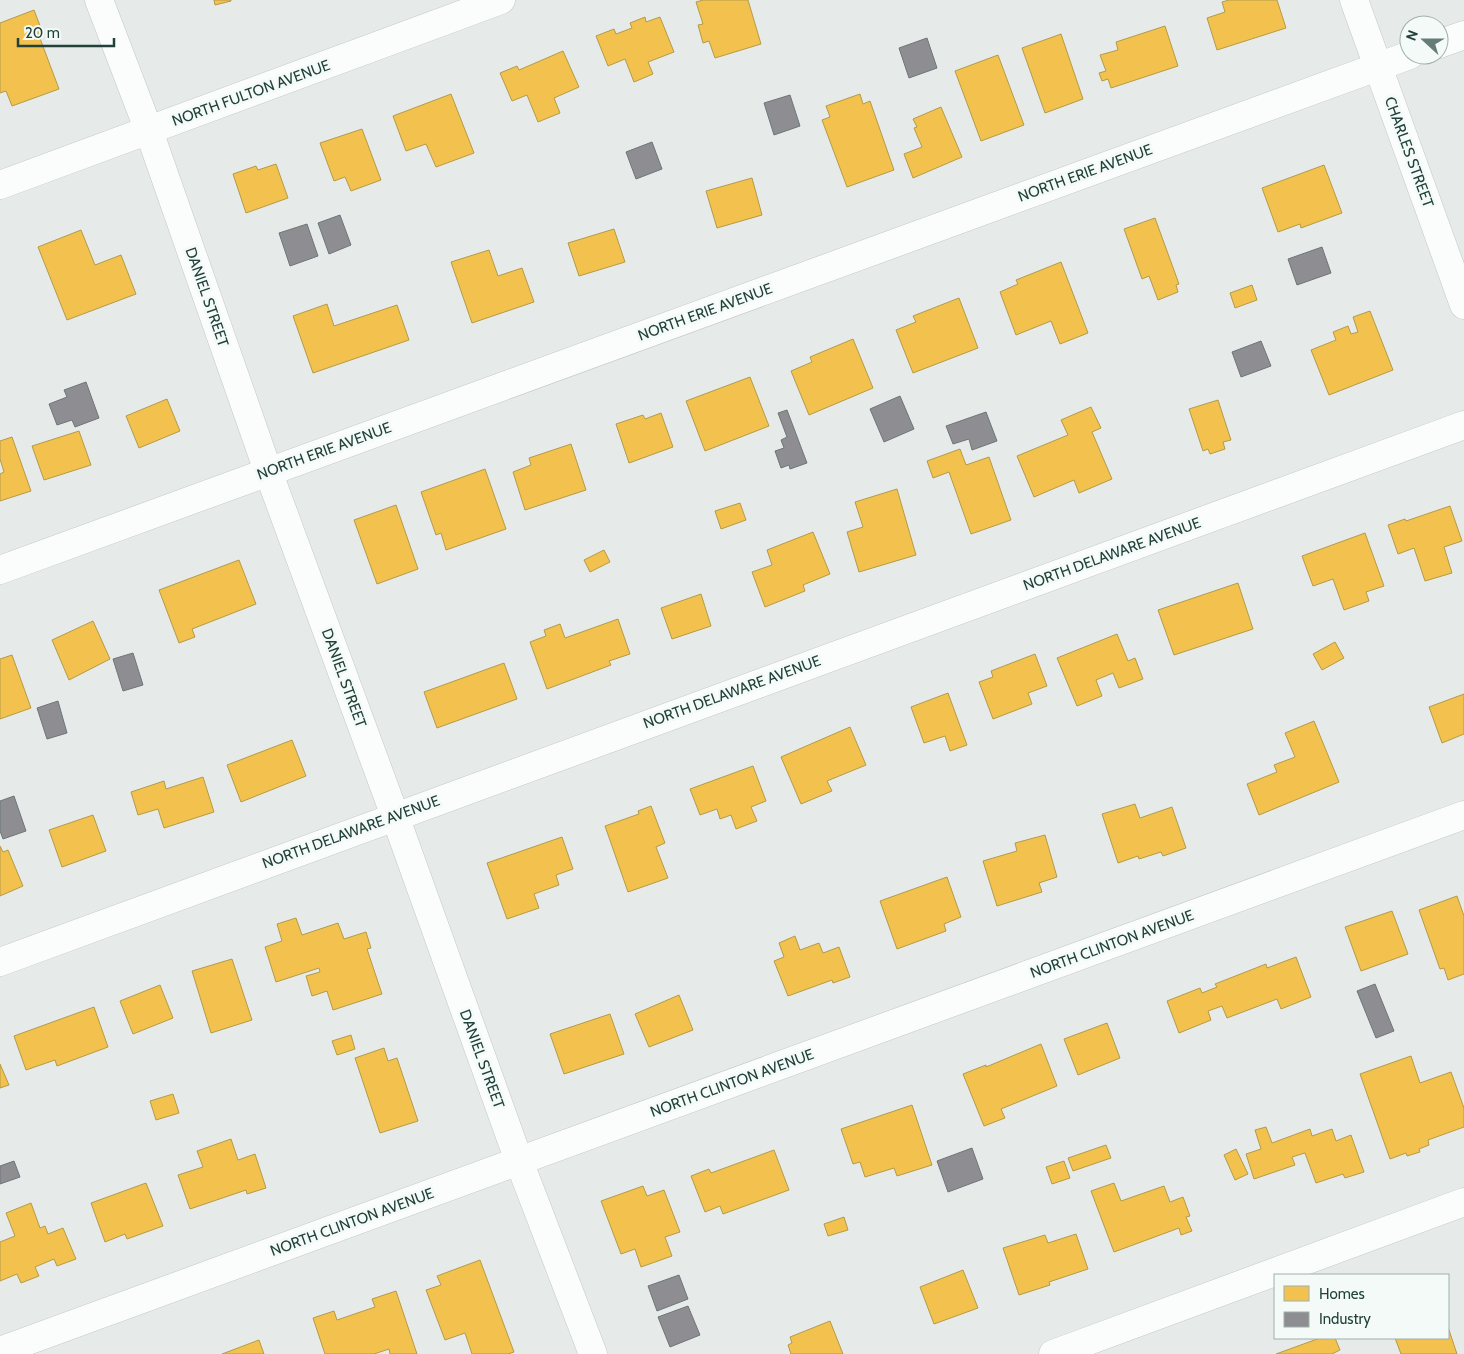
<svg xmlns="http://www.w3.org/2000/svg" width="1464" height="1354" font-family="Cabin,sans-serif">
  <style>
    .homes { fill: #f2c14e; stroke: #b39b48 }
    .industry { fill: #8d8d92; stroke: #6d7678 }
    .lines { fill: none; stroke-linecap: round; stroke-linejoin: round }
    .minor-casing { stroke: #c3c8c6; stroke-width: 29 }
    .tertiary-casing { stroke: #c3c8c6; stroke-width: 29 }
    .minor { stroke: #fbfcfc; stroke-width: 28 }
    .tertiary { stroke: #fbfcfc; stroke-width: 28 }
    .labels { text-anchor: middle; stroke-width: 5; stroke-linejoin: round; paint-order: stroke }
    .street-label { font-size: 15px; fill: #21413a; stroke: #f4faf7 }
  </style>
  <rect width="100%" height="100%" fill="#e6ebe9"/>
  <g class="homes">
    <path d="M214,0H231V1L215,5Z"/>
    <path d="M703,0H748L761,44L715,58L709,41L703,43L698,25L703,24L696,2Z"/>
    <path d="M1229,0H1277L1286,28L1217,50L1207,18L1225,12L1222,2Z"/>
    <path d="M34,10L42,31L38,33L59,89L12,106L6,91L0,93V23Z"/>
    <path d="M645,17L646,22L660,17L674,52L648,62L653,74L634,82L625,59L608,66L596,36L614,29L616,34L632,28L630,23Z"/>
    <path d="M1165,26L1178,66L1111,88L1108,79L1102,81L1099,73L1106,71L1100,55L1118,50L1116,42Z"/>
    <path d="M1061,34L1083,99L1045,113L1022,48Z"/>
    <path d="M563,51L579,87L554,98L560,113L538,122L527,95L512,101L500,73L517,66L519,70Z"/>
    <path d="M998,55L1024,125L981,141L955,71Z"/>
    <path d="M451,94L474,153L436,167L426,144L406,151L393,116Z"/>
    <path d="M860,94L863,104L870,101L894,170L847,187L822,120L830,117L826,106Z"/>
    <path d="M941,107L962,157L913,178L904,154L922,147L914,128L917,127L913,119Z"/>
    <path d="M362,129L381,180L351,191L345,177L334,181L320,143Z"/>
    <path d="M276,164L288,198L246,213L233,174L256,166L258,170Z"/>
    <path d="M1324,165L1342,213L1301,228L1300,224L1278,232L1262,188Z"/>
    <path d="M752,178L762,215L717,228L706,191Z"/>
    <path d="M1155,218L1179,284L1176,285L1178,292L1158,300L1149,276L1142,279L1124,229Z"/>
    <path d="M614,229L625,262L579,276L568,243Z"/>
    <path d="M81,230L95,265L121,255L136,294L67,320L38,247Z"/>
    <path d="M489,250L498,276L522,268L534,302L472,323L451,262Z"/>
    <path d="M1061,262L1088,333L1060,344L1051,321L1016,335L1000,292L1018,284L1016,280Z"/>
    <path d="M1252,285L1257,300L1235,308L1230,293Z"/>
    <path d="M959,298L978,348L913,373L896,330L916,322L913,316Z"/>
    <path d="M327,304L334,326L397,305L409,340L313,373L293,316Z"/>
    <path d="M1370,311L1393,370L1329,395L1311,350L1336,340L1333,332L1348,326L1351,334L1358,332L1353,317Z"/>
    <path d="M853,339L873,388L809,415L791,371L812,362L810,357Z"/>
    <path d="M750,377L769,426L705,451L686,401Z"/>
    <path d="M167,399L180,431L139,448L126,416Z"/>
    <path d="M1218,400L1231,440L1223,442L1225,449L1210,454L1208,449L1203,451L1189,409Z"/>
    <path d="M1091,407L1101,428L1092,432L1112,479L1079,493L1074,480L1034,497L1017,456L1068,435L1061,420Z"/>
    <path d="M661,413L673,447L629,463L616,424L643,415L645,419Z"/>
    <path d="M79,431L91,465L44,480L32,446Z"/>
    <path d="M12,437L31,491L0,501V474L4,472L0,459V441Z"/>
    <path d="M571,444L586,490L525,510L513,472L531,465L529,458Z"/>
    <path d="M960,449L966,465L989,457L1011,520L971,534L949,472L933,478L927,461Z"/>
    <path d="M485,469L506,529L446,550L441,533L436,535L421,492Z"/>
    <path d="M897,489L916,555L859,572L847,532L863,527L855,502Z"/>
    <path d="M740,503L746,520L721,529L715,511Z"/>
    <path d="M396,505L418,569L377,584L354,520Z"/>
    <path d="M1450,506L1462,541L1444,547L1452,573L1425,581L1414,548L1398,554L1388,525L1405,519L1406,521Z"/>
    <path d="M813,532L830,574L803,585L805,591L765,607L752,572L772,565L767,550Z"/>
    <path d="M1365,533L1384,586L1366,592L1369,601L1344,610L1333,579L1313,586L1302,556Z"/>
    <path d="M604,550L610,562L590,572L584,560Z"/>
    <path d="M239,560L256,604L192,629L195,637L179,643L159,590Z"/>
    <path d="M1238,583L1253,629L1174,655L1158,610Z"/>
    <path d="M701,594L711,626L672,639L661,608Z"/>
    <path d="M618,619L630,654L609,661L611,665L547,689L530,642L546,636L544,630L560,624L565,638Z"/>
    <path d="M93,621L110,659L69,680L52,640Z"/>
    <path d="M1117,634L1128,661L1135,658L1143,679L1119,688L1113,673L1096,680L1102,696L1077,706L1057,658Z"/>
    <path d="M1335,642L1344,658L1322,670L1313,654Z"/>
    <path d="M1035,654L1047,686L1028,693L1032,704L993,719L979,682L993,677L991,671Z"/>
    <path d="M12,655L31,708L0,719V659Z"/>
    <path d="M504,663L517,699L437,728L424,692Z"/>
    <path d="M948,693L967,745L950,751L945,736L924,743L911,707Z"/>
    <path d="M1464,694V734L1442,743L1429,707Z"/>
    <path d="M1314,721L1339,782L1259,815L1247,784L1277,772L1274,765L1295,757L1285,733Z"/>
    <path d="M850,727L866,765L827,781L832,791L801,804L781,757Z"/>
    <path d="M292,740L306,776L241,802L227,765Z"/>
    <path d="M753,766L766,801L751,807L757,821L736,829L731,815L720,819L717,809L700,815L690,789Z"/>
    <path d="M203,777L214,812L164,828L158,809L138,815L131,792L164,781L166,789Z"/>
    <path d="M1135,804L1140,818L1172,807L1186,848L1163,856L1161,852L1139,859L1138,856L1118,863L1102,814Z"/>
    <path d="M651,806L665,843L656,847L668,878L628,892L605,826L639,814L638,811Z"/>
    <path d="M93,815L106,851L62,867L49,830Z"/>
    <path d="M1045,835L1057,877L1039,883L1042,892L997,906L983,861L1017,851L1015,843Z"/>
    <path d="M562,837L573,869L556,875L559,885L534,894L539,908L507,919L487,863Z"/>
    <path d="M0,846L3,852L8,850L23,886L0,896Z"/>
    <path d="M947,877L961,917L944,924L946,931L897,949L880,901Z"/>
    <path d="M1457,896L1464,916V974L1448,980L1444,968L1440,969L1419,910Z"/>
    <path d="M1392,911L1408,954L1361,971L1345,927Z"/>
    <path d="M296,918L302,935L338,923L344,939L366,932L371,948L367,949L382,994L333,1010L327,991L312,996L306,976L320,972L319,968L276,982L265,947L282,941L277,924Z"/>
    <path d="M795,936L800,950L819,943L823,953L839,947L850,977L833,983L832,980L788,996L774,961L784,957L779,943Z"/>
    <path d="M1296,957L1311,997L1281,1009L1277,999L1227,1018L1222,1006L1208,1011L1211,1020L1179,1033L1167,1001L1200,988L1202,993L1217,987L1215,984L1266,964L1267,968Z"/>
    <path d="M232,959L252,1020L211,1033L192,971Z"/>
    <path d="M160,985L173,1018L133,1034L120,1001Z"/>
    <path d="M679,995L693,1030L649,1047L635,1014Z"/>
    <path d="M94,1007L108,1047L57,1066L55,1060L26,1070L14,1036Z"/>
    <path d="M610,1014L624,1054L564,1074L550,1034Z"/>
    <path d="M1107,1023L1120,1058L1078,1075L1064,1039Z"/>
    <path d="M351,1035L355,1049L337,1055L332,1041Z"/>
    <path d="M1041,1044L1057,1086L1001,1109L1005,1118L984,1126L963,1074L986,1065V1067Z"/>
    <path d="M384,1048L388,1061L397,1058L418,1121L380,1133L355,1058Z"/>
    <path d="M1411,1056L1420,1083L1451,1072L1464,1108V1127L1428,1140L1429,1145L1419,1149L1420,1152L1407,1156L1406,1153L1390,1159L1360,1074Z"/>
    <path d="M0,1064L9,1085L0,1088Z"/>
    <path d="M173,1094L179,1113L156,1120L150,1101Z"/>
    <path d="M912,1105L932,1165L897,1176L894,1168L865,1177L860,1162L853,1164L841,1129Z"/>
    <path d="M1266,1127L1272,1143L1310,1129L1312,1136L1332,1129L1336,1141L1351,1135L1364,1172L1345,1178L1343,1174L1316,1183L1305,1153L1292,1157L1295,1165L1254,1179L1246,1154L1261,1149L1255,1130Z"/>
    <path d="M231,1139L238,1160L255,1154L266,1188L247,1194L246,1190L190,1209L178,1175L203,1167L197,1151Z"/>
    <path d="M1106,1145L1111,1158L1073,1171L1068,1158Z"/>
    <path d="M1236,1149L1248,1174L1235,1180L1224,1155Z"/>
    <path d="M774,1150L789,1190L723,1214L720,1206L705,1212L691,1176L709,1169L711,1173Z"/>
    <path d="M1064,1161L1070,1178L1052,1184L1046,1167Z"/>
    <path d="M146,1183L163,1226L127,1239L125,1234L105,1242L91,1203Z"/>
    <path d="M1114,1183L1121,1201L1164,1186L1170,1202L1183,1197L1190,1216L1186,1217L1192,1231L1181,1235L1179,1228L1114,1252L1091,1191Z"/>
    <path d="M643,1186L647,1196L664,1190L680,1232L665,1237L672,1256L641,1267L635,1249L621,1254L601,1201Z"/>
    <path d="M31,1203L40,1228L45,1226L48,1234L63,1228L76,1259L57,1266L54,1259L35,1267L39,1276L21,1283L17,1274L0,1281V1242L15,1236L6,1213Z"/>
    <path d="M844,1217L848,1230L828,1236L824,1224Z"/>
    <path d="M1076,1234L1088,1269L1049,1282L1050,1285L1019,1295L1003,1248L1045,1235L1048,1243Z"/>
    <path d="M480,1260L514,1352L508,1354H472L465,1333L445,1340L426,1290L441,1285L437,1276Z"/>
    <path d="M963,1270L978,1308L934,1324L920,1287Z"/>
    <path d="M396,1291L417,1354H390L389,1349L374,1354H325L313,1318L334,1311L337,1320L375,1307L372,1299Z"/>
    <path d="M830,1321L843,1354H791L788,1345L792,1343L790,1337Z"/>
    <path d="M1448,1327L1457,1354H1401L1395,1338H1448Z"/>
    <path d="M1320,1338H1335L1340,1350L1332,1354H1276Z"/>
    <path d="M259,1340L264,1354H222Z"/>
  </g>
  <g class="industry">
    <path d="M927,38L937,68L909,78L899,48Z"/>
    <path d="M790,95L800,126L774,135L764,103Z"/>
    <path d="M652,142L662,169L636,179L626,152Z"/>
    <path d="M340,215L351,245L329,254L318,223Z"/>
    <path d="M307,224L318,256L290,266L279,233Z"/>
    <path d="M1322,247L1331,273L1297,285L1288,259Z"/>
    <path d="M1261,341L1271,366L1241,377L1232,352Z"/>
    <path d="M86,382L99,418L75,427L72,420L57,425L49,404L67,397L64,390Z"/>
    <path d="M900,396L914,429L884,442L870,409Z"/>
    <path d="M787,410L807,463L790,469L789,465L781,468L775,451L784,448L781,440L787,437L778,413Z"/>
    <path d="M986,412L997,441L972,450L969,439L953,444L946,426Z"/>
    <path d="M133,653L143,685L123,691L113,659Z"/>
    <path d="M58,701L67,733L47,739L37,708Z"/>
    <path d="M14,796L26,831L3,839L0,831V801Z"/>
    <path d="M1375,984L1394,1031L1376,1038L1357,991Z"/>
    <path d="M972,1148L983,1179L948,1192L937,1161Z"/>
    <path d="M14,1161L20,1177L0,1184V1166Z"/>
    <path d="M679,1275L688,1299L657,1311L648,1286Z"/>
    <path d="M688,1306L700,1335L670,1347L658,1317Z"/>
  </g>
  <g class="lines">
    <g class="minor-casing">
      <g id="minor">
        <path d="M99,0L149,131L268,471L395,816L519,1161L593,1354"/>
        <path d="M1354,0L1464,305"/>
        <path d="M1439,44L1464,35"/>
        <path d="M0,185L501,0"/>
        <path d="M0,570L1410,55"/>
        <path d="M0,1351L1464,815"/>
        <path d="M1053,1354L1464,1202"/>
      </g>
    </g>
    <g class="tertiary-casing">
      <path id="tertiary" d="M0,962L1464,425"/>
    </g>
    <use href="#minor" class="minor"/>
    <use href="#tertiary" class="tertiary"/>
  </g>
  <g class="labels">
    <g class="street-label">
      <text transform="translate(251 93) rotate(-20)" y="5">NORTH FULTON AVENUE</text>
      <text transform="translate(1409 152) rotate(70)" y="5">CHARLES STREET</text>
      <text transform="translate(1085 173) rotate(-20)" y="5">NORTH ERIE AVENUE</text>
      <text transform="translate(207 297) rotate(71)" y="5">DANIEL STREET</text>
      <text transform="translate(705 312) rotate(-20)" y="5">NORTH ERIE AVENUE</text>
      <text transform="translate(324 451) rotate(-20)" y="5">NORTH ERIE AVENUE</text>
      <text transform="translate(1112 554) rotate(-20)" y="5">NORTH DELAWARE AVENUE</text>
      <text transform="translate(344 678) rotate(70)" y="5">DANIEL STREET</text>
      <text transform="translate(732 692) rotate(-20)" y="5">NORTH DELAWARE AVENUE</text>
      <text transform="translate(351 832) rotate(-20)" y="5">NORTH DELAWARE AVENUE</text>
      <text transform="translate(1112 944) rotate(-20)" y="5">NORTH CLINTON AVENUE</text>
      <text transform="translate(482 1059) rotate(70)" y="5">DANIEL STREET</text>
      <text transform="translate(732 1083) rotate(-20)" y="5">NORTH CLINTON AVENUE</text>
      <text transform="translate(352 1222) rotate(-20)" y="5">NORTH CLINTON AVENUE</text>
    </g>
  </g>
  <rect x="1274" y="1274" width="175" height="65" fill="#f4faf7" stroke="#a0b0ab"/>
  <rect x="1284" y="1286" width="25" height="15" fill="#f2c14e" stroke="#a0b0ab"/>
  <text x="1319" y="1299" font-size="15" fill="#21413a">Homes</text>
  <rect x="1284" y="1312" width="25" height="15" fill="#8d8d92" stroke="#a0b0ab"/>
  <text x="1319" y="1324" font-size="15" fill="#21413a">Industry</text>
  <g transform="translate(1424 40) rotate(291)"><circle r="24" fill="#f4faf7" stroke="#a0b0ab"/>
  <path d="M0-4L9 19L0 12L-9 19Z" fill="#667c77"/>
  <text y="-8" font-size="14" font-weight="bold" text-anchor="middle" fill="#21413a">N</text>
  </g>
  <path d="M18 38v8h96v-8" fill="none" stroke="#21413a" stroke-width="2.5"/>
  <text x="25" y="38" font-size="15" fill="#21413a" stroke="#f4faf7" stroke-width="4" paint-order="stroke">20 m</text>
</svg>
